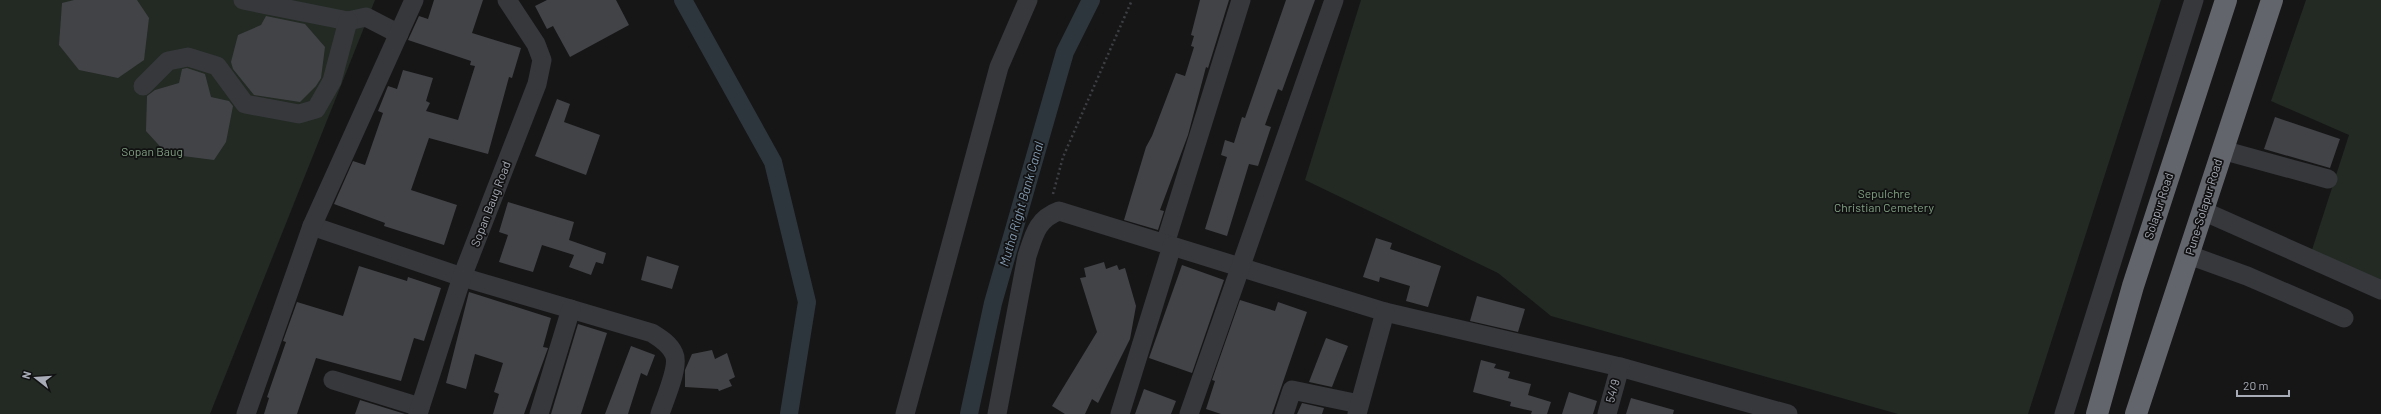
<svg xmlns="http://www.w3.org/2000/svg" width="2381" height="414" font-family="Barlow,sans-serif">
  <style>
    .green { fill: #222a23 }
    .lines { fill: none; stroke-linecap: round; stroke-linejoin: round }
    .canal { stroke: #2e363d; stroke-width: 18 }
    .building { fill: #424347 }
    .path { stroke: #3d3f43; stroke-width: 2.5; stroke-dasharray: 2 3; stroke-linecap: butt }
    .minor { stroke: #37383c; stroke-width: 19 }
    .highway { stroke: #63656d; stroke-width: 22 }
    .labels { text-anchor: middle; stroke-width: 3.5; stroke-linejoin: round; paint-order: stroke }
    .park-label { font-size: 12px; fill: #80a183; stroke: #111112 }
    .street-label { font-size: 12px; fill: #a8acb7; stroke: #111112 }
    .water-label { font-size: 13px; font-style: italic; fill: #8199b0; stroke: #111112 }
  </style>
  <rect width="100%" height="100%" fill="#161617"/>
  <g class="green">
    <path d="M0,0H375L210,414H0Z"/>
    <path d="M1361,0H2161L2028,414H1898L1551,316L1498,273L1305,180Z"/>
    <path d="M2306,0H2381V281L2311,253L2349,135L2271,101Z"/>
  </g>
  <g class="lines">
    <g class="canal">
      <path d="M683,0L773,162L807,302L789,414"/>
      <path d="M969,414L993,303L1065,52L1091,0"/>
    </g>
  </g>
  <g class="building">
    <path d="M74,0H137L149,18L144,60L118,78L79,70L59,45L62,3Z"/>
    <path d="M434,0H483L472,33L521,48L512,78L509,77L488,154L429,138L411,190L457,205L444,245L384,226L385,223L334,204L353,161L365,165L383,113L378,111L388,86L397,89L403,70L433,78L426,101L430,103L426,111L458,120L475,66L470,65L471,61L408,40L419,16L428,19Z"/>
    <path d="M547,0H616L629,25L570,57L553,26L547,29L535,6Z"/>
    <path d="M1200,0H1229L1208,68L1206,67L1188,135L1160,210L1164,211L1158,230L1124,220L1146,147L1152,136L1176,73L1185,76L1194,47L1191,46L1194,36L1191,35Z"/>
    <path d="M1286,0H1315L1282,91L1278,89L1265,125L1271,127L1258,166L1249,164L1227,236L1205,229L1227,157L1221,155L1225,140L1234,143L1242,117L1245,118Z"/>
    <path d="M266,16L305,24L325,47L321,78L316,86L300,102L254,95L233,69L231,62L238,35L261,25Z"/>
    <path d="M187,68L205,74L211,97L229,101L233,106L226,142L214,160L167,154L146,131L147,96L155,90L179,83L182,69Z"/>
    <path d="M557,99L570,104L564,122L600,135L586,175L535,156Z"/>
    <path d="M2275,117L2340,139L2330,168L2264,149Z"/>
    <path d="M508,202L574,222L569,240L606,253L603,264L596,262L591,275L569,267L574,255L542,245L533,272L499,262L508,235L499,232Z"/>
    <path d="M1376,238L1392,243L1390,249L1441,266L1428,307L1406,301L1410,286L1380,277L1379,282L1363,277Z"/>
    <path d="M647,256L679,266L672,289L641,280Z"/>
    <path d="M1104,262L1106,269L1117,265L1119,270L1125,268L1136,306L1130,339L1098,403L1092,399L1085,414H1065L1052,406L1097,332L1080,278L1086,277L1084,268Z"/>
    <path d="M1182,265L1224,280L1192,373L1149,358Z"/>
    <path d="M359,266L407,281L408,277L441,288L424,341L414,338L401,381L316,358L297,414H264L269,398L267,397L286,342L283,341L297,302L343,316Z"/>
    <path d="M469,292L551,318L543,347L548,348L524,414H493L499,394L494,392L503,363L475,354L466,389L446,383Z"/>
    <path d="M1477,296L1525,309L1518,332L1470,321Z"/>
    <path d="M1240,300L1275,311L1278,302L1307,312L1272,414H1221L1206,409L1215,381L1212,380Z"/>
    <path d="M578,324L607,333L581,414H551Z"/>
    <path d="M1326,338L1348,346L1332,387L1309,382Z"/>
    <path d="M631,346L655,355L647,376L641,373L628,414H605Z"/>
    <path d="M712,350L715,359L727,353L735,377L729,380L732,386L719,391L718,389L685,387V370L692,354Z"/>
    <path d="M1481,360L1496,364L1494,368L1510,372L1508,378L1531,384L1528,395L1551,402L1547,414H1531L1532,411L1510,406L1511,402L1473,392Z"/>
    <path d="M1144,389L1176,401L1171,414H1135Z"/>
    <path d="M1569,392L1597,401L1593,414H1562Z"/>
    <path d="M1631,398L1674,410L1673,414H1626Z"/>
    <path d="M360,400L405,414H355Z"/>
    <path d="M1302,403L1324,408L1322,414H1297Z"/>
  </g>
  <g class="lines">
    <path class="path" d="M1053,194L1063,157L1132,0"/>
    <g class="minor">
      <path d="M243,0L348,21L366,17L399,34"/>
      <path d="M143,86L168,61L188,57L217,66L245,104L299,114L316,109L332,81L348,21"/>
      <path d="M2222,150L2328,179"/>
      <path d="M2203,211L2381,290"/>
      <path d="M312,226L462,277L652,333C660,338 670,344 674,354C680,366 664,401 660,414"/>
      <path d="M1165,244L1241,0"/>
      <path d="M2189,255L2247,276L2344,318"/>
      <path d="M333,380L420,407"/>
      <path d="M246,414L312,226L414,0"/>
      <path d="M418,414L462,277L537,84L542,60L536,44L507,0"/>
      <path d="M539,414L571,309"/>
      <path d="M905,414L999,67L1028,0"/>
      <path d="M997,414L1027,256C1034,235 1037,219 1059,211L1385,312L1620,367L1788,414"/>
      <path d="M1120,414L1172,246"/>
      <path d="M1189,414L1334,0"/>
      <path d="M1284,414L1292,390L1359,404"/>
      <path d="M1357,414L1385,312"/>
      <path d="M1607,414L1620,367"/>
      <path d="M2064,414L2194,0"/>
    </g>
    <g class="highway">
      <path d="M2097,414L2133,286L2226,0"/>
      <path d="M2136,414L2272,0"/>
    </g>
  </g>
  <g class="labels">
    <g class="park-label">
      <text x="152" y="156">Sopan Baug</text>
      <text x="1884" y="198">Sepulchre<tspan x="1884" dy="14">Christian Cemetery</tspan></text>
    </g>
    <g class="street-label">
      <text transform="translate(491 204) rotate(-69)" y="4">Sopan Baug Road</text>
      <text transform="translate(2159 206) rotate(-72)" y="4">Solapur Road</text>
      <text transform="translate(2204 207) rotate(-73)" y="4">Pune-Solapur Road</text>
      <text transform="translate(1613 391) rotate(-75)" y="4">54/9</text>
    </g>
    <g class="water-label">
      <text transform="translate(1021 204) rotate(-74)" y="5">Mutha Right Bank Canal</text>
    </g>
  </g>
  <g transform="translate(36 378) rotate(287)" stroke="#111112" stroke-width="3" paint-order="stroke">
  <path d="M0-3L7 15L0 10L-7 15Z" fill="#a8acb7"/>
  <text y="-6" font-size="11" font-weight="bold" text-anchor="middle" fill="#a8acb7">N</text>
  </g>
  <path d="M2237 390v6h52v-6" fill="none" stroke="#a8acb7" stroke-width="2"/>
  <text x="2243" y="390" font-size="12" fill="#a8acb7" stroke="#111112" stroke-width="3" paint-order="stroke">20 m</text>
</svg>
